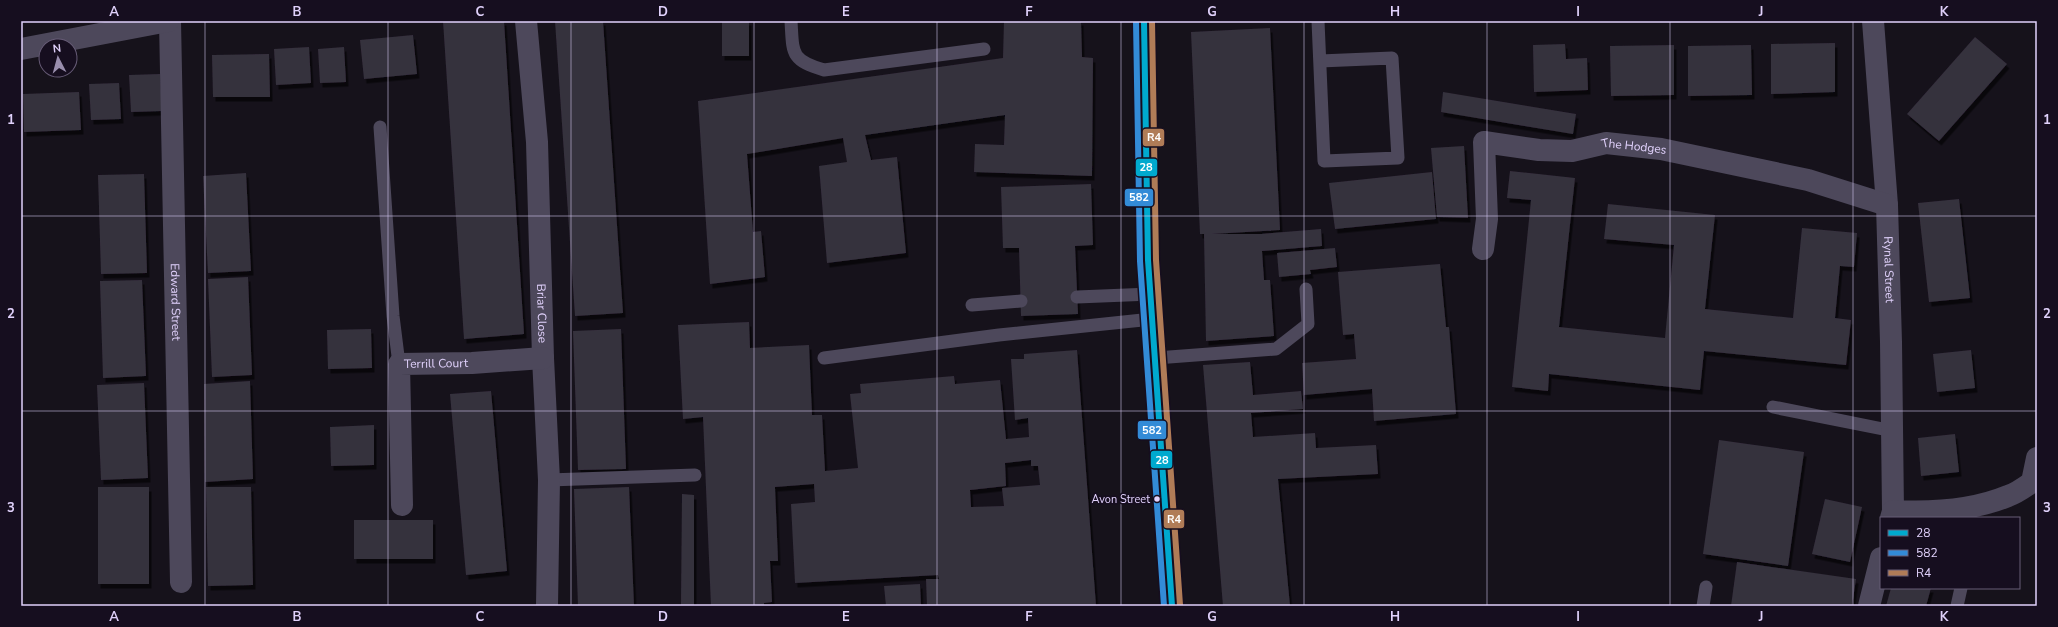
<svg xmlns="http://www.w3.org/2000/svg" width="2058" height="627" font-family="'Nunito Sans',sans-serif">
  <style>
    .building { fill: #36303e; fill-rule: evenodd; filter: url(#shadow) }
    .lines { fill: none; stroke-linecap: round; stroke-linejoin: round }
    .lane { stroke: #4d485b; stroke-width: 13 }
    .street { stroke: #4d485b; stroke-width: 22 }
    .primary { stroke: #62526c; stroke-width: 22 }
    .bus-1-casing { stroke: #160e1f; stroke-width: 9 }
    .bus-2-casing { stroke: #160e1f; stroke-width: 9 }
    .bus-3-casing { stroke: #160e1f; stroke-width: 9 }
    .bus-1 { stroke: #00a9ce; stroke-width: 6 }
    .bus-2 { stroke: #338bd7; stroke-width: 6 }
    .bus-3 { stroke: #b07c57; stroke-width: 6 }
    .grid { fill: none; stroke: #e0d1fb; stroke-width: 1; stroke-opacity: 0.55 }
    .bus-dot { fill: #e0d1fb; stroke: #160e1f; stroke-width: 1.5 }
    .labels { text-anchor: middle; stroke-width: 3.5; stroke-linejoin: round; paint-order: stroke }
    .bus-label { font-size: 11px; fill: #e0d1fb; stroke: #160e1f; text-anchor: end }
    .street-label { font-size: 12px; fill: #e0d1fb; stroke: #160e1f }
    .line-badge { stroke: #160e1f; stroke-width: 1.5 }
    .badge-label { font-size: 11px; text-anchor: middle; font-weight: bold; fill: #fff }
    .neatline { fill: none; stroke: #e0d1fb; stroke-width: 1.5 }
    .grid-label { font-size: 13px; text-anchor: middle; font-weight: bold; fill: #e0d1fb }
  </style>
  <defs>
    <filter id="shadow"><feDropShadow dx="2.5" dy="4.5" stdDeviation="0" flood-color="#0009"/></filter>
  </defs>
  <rect width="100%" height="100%" fill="#16121b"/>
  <g class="building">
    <path d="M443,21H504L524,334L464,339Z"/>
    <path d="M555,21H603L623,313L575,316Z"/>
    <rect x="722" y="21" width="27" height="35"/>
    <path d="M1004,21H1081L1082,57L1093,58L1092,176L974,172L975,144L1004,145L1005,115L865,135L871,160L897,157L906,253L827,263L819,166L847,162L843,138L747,154L753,232L761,231L765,277L710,284L698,101L1003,58Z"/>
    <path d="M1270,28L1280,230L1212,234H1261L1321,229L1322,246L1262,251L1264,280H1270L1274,336L1206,341L1204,234H1200L1191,32Z"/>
    <path d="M413,35L417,74L364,79L360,40Z"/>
    <path d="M1975,37L2007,64L1939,141L1907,114Z"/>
    <path d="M1835,43V92L1771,94V44Z"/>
    <path d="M1565,44L1566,59L1587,58L1588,90L1534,92L1533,45Z"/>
    <path d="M1674,45V95L1611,96L1610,46Z"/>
    <path d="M1751,45L1752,95L1688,96V46Z"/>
    <path d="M309,47L311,83L276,85L274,49Z"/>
    <path d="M344,47L346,82L320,83L318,49Z"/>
    <path d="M269,54L270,97H213L212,55Z"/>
    <path d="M160,74L162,111L131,112L129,75Z"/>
    <path d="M119,83L121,119L91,120L89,84Z"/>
    <path d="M79,92L81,130L24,132L23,94Z"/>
    <path d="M1443,92L1576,114L1573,134L1441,112Z"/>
    <path d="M1464,146L1468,218L1437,217L1431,148Z"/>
    <path d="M1510,171L1575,178L1559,327L1665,338L1674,245L1604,239L1608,204L1715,215L1705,309L1793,318L1802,228L1857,233L1854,267L1840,266L1835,318L1851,320L1846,365L1704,351L1700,390L1549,374L1548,391L1512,387L1531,200L1507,198Z"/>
    <path d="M1432,172L1436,219L1335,229L1329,183Z"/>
    <path d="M246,173L251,271L208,273L203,176Z"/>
    <path d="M144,174L147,273L101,274L98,175Z"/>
    <path d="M1091,184L1093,245L1075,246L1078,314L1021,316L1019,248H1003L1001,187Z"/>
    <path d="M1959,199L1970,298L1929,302L1918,203Z"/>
    <path d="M1335,248L1337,267L1310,270L1311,274L1279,277L1277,253Z"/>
    <path d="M1440,264L1446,327H1449L1456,414L1374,421L1372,389L1304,395L1302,363L1356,359L1354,334L1343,335L1338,272Z"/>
    <path d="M248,277L252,375L212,377L208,279Z"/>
    <path d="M142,280L146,376L103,378L100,281Z"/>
    <path d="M749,322L750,348L809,345L812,415H822L825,471L858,468L850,394L861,393L860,384L954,376L955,384L1000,380L1006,439L1029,437L1028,418L1015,420L1011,359H1024V354L1077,350L1096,606H927L926,579H939L938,575L795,583L791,504L815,502L814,484L775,487L778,561H770L772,602L764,603V606H711L703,417L683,419L678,325ZM1031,460V466H1038L1040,485L1002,488L1004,506L971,507L970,490L1006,486L1005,463Z"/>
    <path d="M371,329L372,368L328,369L327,330Z"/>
    <path d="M621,329L626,469L578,470L573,331Z"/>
    <path d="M1971,350L1975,388L1937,392L1933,354Z"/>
    <path d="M1250,362L1253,395L1301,391L1303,409L1251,413L1253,437L1315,433L1316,448L1376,445L1378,474L1278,479L1290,606H1223L1203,365Z"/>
    <path d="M250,381L253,479L205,482L204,384Z"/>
    <path d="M144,383L148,478L101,480L97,385Z"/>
    <path d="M491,391L507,571L466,575L450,394Z"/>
    <path d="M374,425V465L331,466L330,427Z"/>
    <path d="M1955,434L1959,472L1921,476L1918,438Z"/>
    <path d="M1719,440L1804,452L1788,566L1703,554Z"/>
    <rect x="98" y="487" width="51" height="97"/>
    <path d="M206,487H251L253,585L208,586Z"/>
    <path d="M629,487L634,606H578L574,489Z"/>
    <path d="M682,494L694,495V606H681Z"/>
    <path d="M1825,499L1862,507L1850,562L1812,554Z"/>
    <rect x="354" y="520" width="79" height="39"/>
    <path d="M1737,562L1856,579L1852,606H1731Z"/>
    <path d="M920,584L921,606H886L884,586Z"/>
    <path d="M1891,588H1931L1926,606H1886Z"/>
  </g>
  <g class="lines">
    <g class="lane">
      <path d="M791,21C793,53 790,60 824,70L984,49"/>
      <path d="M1318,21L1324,161L1398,158L1392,58L1320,61"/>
      <path d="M380,127L393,316L399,364"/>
      <path d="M1077,297L1151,294"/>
      <path d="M972,305L1021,301"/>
      <path d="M824,358L999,335L1152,319"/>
      <path d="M1156,358L1276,349L1308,324L1306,289"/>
      <path d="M1773,407L1893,431"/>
      <path d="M549,480L695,475"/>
      <path d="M1703,606L1706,587"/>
      <path d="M1957,606L1961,588"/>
    </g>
    <g class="street">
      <path id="s1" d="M170,21L181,582"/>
      <path id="s2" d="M526,21L537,142L543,358L549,480L547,606"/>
      <path id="s3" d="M1873,21L1887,205L1891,342L1893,511L1891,518"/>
      <path d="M21,49L168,21"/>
      <path id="s4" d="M1483,249L1487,219L1484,142L1539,150L1572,151L1606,143L1661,149L1808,180L1887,205"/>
      <path id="s5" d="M402,505L399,364L472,363L543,358"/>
      <path d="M1893,511C1931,513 1972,511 2008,496C2017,493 2025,487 2032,482L2037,458"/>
      <path d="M1869,606L1881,558"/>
    </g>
    <path class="primary" d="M1144,21L1148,260L1172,606"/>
    <g class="bus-1-casing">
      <path id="bus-1" d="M1144,21L1148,260L1172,606"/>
    </g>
    <g class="bus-2-casing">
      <path id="bus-2" d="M1136,21L1140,261L1164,606"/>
    </g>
    <g class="bus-3-casing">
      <path id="bus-3" d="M1152,21L1156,260L1180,605"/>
    </g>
    <use href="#bus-1" class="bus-1"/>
    <use href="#bus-2" class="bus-2"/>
    <use href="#bus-3" class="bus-3"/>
  </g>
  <path class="grid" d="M205,21V606M388,21V606M571,21V606M754,21V606M937,21V606M1121,21V606M1304,21V606M1487,21V606M1670,21V606M1853,21V606M21,216H2037M21,411H2037"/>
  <circle class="bus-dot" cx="1157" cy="499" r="3.5"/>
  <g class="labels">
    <g class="bus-label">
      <text x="1150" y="503">Avon Street</text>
    </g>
    <g class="street-label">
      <text dy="4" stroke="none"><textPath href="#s4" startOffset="259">The Hodges</textPath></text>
      <text dy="4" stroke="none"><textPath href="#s3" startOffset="249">Rynal Street</textPath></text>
      <text dy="4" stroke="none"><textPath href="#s1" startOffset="281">Edward Street</textPath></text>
      <text dy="4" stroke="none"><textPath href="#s2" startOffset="293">Briar Close</textPath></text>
      <text dy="4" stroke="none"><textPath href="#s5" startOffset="178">Terrill Court</textPath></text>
    </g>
  </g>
  <g class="line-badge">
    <rect x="1142" y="128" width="23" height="19" rx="4" fill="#b07c57"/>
    <rect x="1135" y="158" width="23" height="19" rx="4" fill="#00a9ce"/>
    <rect x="1124" y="188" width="30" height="19" rx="4" fill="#338bd7"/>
    <rect x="1137" y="420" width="30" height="20" rx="4" fill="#338bd7"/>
    <rect x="1150" y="450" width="23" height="19" rx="4" fill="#00a9ce"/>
    <rect x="1163" y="509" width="22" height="20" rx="4" fill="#b07c57"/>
  </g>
  <g class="badge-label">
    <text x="1154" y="141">R4</text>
    <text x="1146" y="171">28</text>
    <text x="1139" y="201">582</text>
    <text x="1152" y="434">582</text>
    <text x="1162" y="464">28</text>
    <text x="1174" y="523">R4</text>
  </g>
  <rect width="2058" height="627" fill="none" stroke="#160e1f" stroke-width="44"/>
  <rect x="1880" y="517" width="140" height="72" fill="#160e1f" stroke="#675c77"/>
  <rect x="1888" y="530" width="20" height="6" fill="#00a9ce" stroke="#675c77"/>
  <text x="1916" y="537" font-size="12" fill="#e0d1fb">28</text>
  <rect x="1888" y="550" width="20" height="6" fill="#338bd7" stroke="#675c77"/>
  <text x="1916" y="557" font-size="12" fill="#e0d1fb">582</text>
  <rect x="1888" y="570" width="20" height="6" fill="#b07c57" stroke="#675c77"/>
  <text x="1916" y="577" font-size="12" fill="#e0d1fb">R4</text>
  <g transform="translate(58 58) rotate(354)"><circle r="19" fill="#160e1f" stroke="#675c77"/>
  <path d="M0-3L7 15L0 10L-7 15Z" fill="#998ead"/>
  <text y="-6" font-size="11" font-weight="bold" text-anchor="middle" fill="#e0d1fb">N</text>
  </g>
  <rect x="22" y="22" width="2014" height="583" class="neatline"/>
  <g class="grid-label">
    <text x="114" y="16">A</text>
    <text x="297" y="16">B</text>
    <text x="480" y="16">C</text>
    <text x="663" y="16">D</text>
    <text x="846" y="16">E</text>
    <text x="1029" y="16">F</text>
    <text x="1212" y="16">G</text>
    <text x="1395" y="16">H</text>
    <text x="1578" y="16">I</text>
    <text x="1761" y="16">J</text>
    <text x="1944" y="16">K</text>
    <text x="11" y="124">1</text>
    <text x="2047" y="124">1</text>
    <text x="11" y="318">2</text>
    <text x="2047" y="318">2</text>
    <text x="11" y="512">3</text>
    <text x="2047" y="512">3</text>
    <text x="114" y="621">A</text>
    <text x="297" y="621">B</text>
    <text x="480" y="621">C</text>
    <text x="663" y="621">D</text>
    <text x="846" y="621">E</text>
    <text x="1029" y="621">F</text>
    <text x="1212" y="621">G</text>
    <text x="1395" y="621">H</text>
    <text x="1578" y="621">I</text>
    <text x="1761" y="621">J</text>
    <text x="1944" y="621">K</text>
  </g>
</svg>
